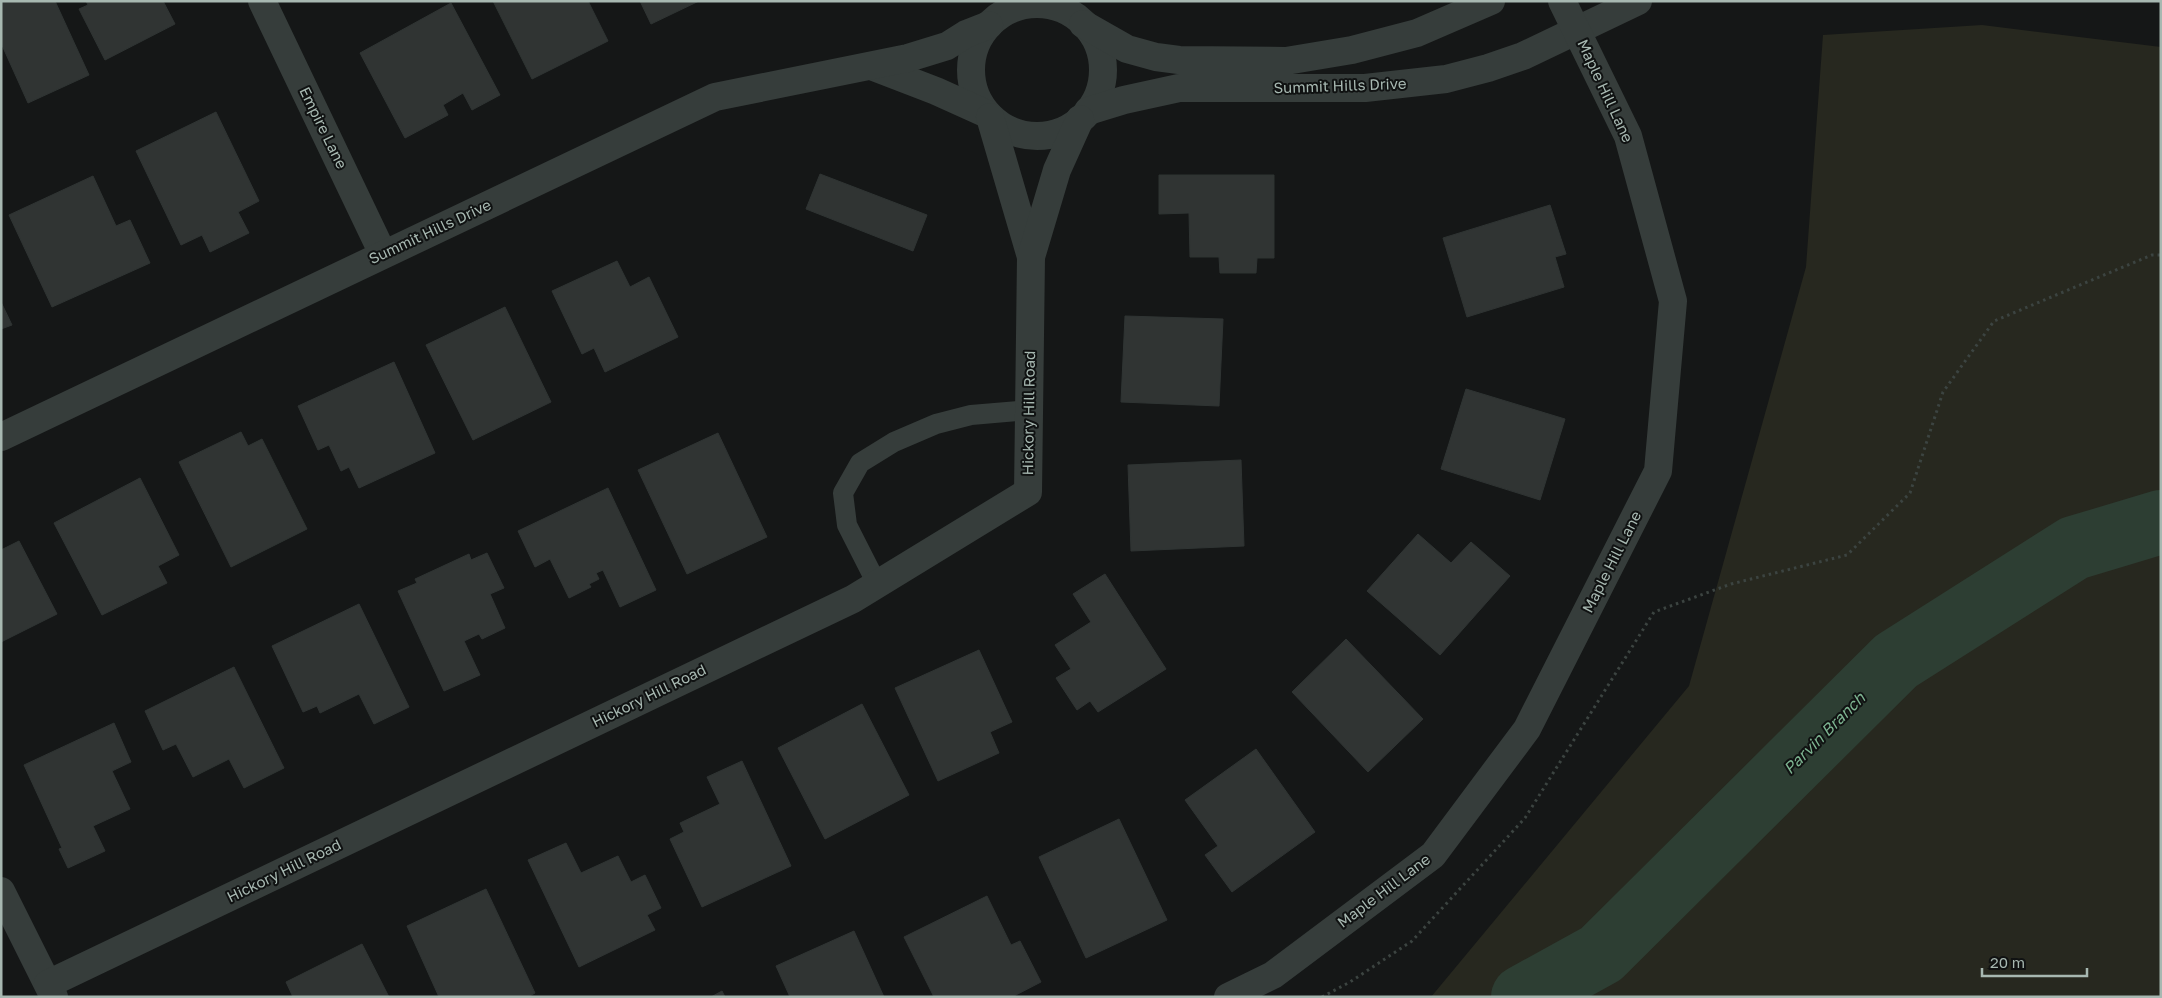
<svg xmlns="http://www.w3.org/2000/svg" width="2162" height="998" font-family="'Golos Text',sans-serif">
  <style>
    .green { fill: #27281f }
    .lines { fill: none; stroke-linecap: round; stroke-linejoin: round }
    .river { stroke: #2d3e33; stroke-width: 64 }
    .building { fill: #303433; stroke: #2f3433 }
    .path { stroke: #3c4441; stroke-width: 3; stroke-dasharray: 2.5 4; stroke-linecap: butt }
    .lane { stroke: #363d3b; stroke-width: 20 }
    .street { stroke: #363d3b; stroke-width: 28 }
    .labels { text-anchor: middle; stroke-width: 4; stroke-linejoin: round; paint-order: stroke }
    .street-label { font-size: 15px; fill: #a7b8b1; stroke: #101212 }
    .water-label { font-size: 16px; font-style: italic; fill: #7db491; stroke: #101212 }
  </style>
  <rect width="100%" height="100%" fill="#151717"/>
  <path class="green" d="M1982,25L2161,47V997H1431L1689,686L1806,267L1823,35Z"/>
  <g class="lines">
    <path class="river" d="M1523,997L1601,954L1896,661L2074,548L2161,522"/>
  </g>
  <g class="building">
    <path d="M1,1H55L89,75L28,103L1,43Z"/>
    <path d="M86,1H163L175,24L105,60L79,9L88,5Z"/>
    <path d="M493,1H588L608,41L532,79Z"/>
    <path d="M640,1H699L651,24Z"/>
    <path d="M451,3L500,95L472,110L463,93L443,105L448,115L405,138L360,53Z"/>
    <path d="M216,112L259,201L238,212L249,233L210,252L202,235L181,245L136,151Z"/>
    <path d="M820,174L927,215L913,251L806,209Z"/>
    <path d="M1159,175H1274V258H1257L1256,273H1220L1219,257H1190L1189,213L1159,214Z"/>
    <path d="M93,176L116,226L130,220L150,263L52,307L9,215Z"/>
    <path d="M1550,205L1566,254L1555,257L1564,287L1467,317L1443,238Z"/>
    <path d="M617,261L630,287L649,277L678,337L605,372L594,348L582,354L552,291Z"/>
    <path d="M1,302L12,325L1,329Z"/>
    <path d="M505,307L551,402L473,440L426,345Z"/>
    <path d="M1125,316L1223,319L1219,406L1121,402Z"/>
    <path d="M394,362L435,453L359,488L349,467L341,471L329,445L318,450L298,406Z"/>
    <path d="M1466,389L1565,419L1540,500L1441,469Z"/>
    <path d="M241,432L248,446L262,439L307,529L231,567L179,462Z"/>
    <path d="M718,433L767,537L687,574L638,470Z"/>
    <path d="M1241,460L1244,546L1131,551L1128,465Z"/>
    <path d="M140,478L179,555L158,566L167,583L102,615L54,523Z"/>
    <path d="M608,488L656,590L620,607L603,570L596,573L599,579L589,584L591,587L569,598L550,559L535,567L518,531Z"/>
    <path d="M1418,534L1451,563L1471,542L1510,576L1440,655L1367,591Z"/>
    <path d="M19,541L57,614L1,642V550Z"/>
    <path d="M487,553L504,588L490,594L505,628L482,639L479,634L464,641L480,675L444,691L398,591L417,583L415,579L469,554L471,560Z"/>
    <path d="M1105,574L1166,669L1098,712L1090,701L1077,710L1056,678L1071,669L1055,645L1091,622L1073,594Z"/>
    <path d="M359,604L409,707L374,724L359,694L320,713L317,706L303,712L272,646Z"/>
    <path d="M1346,639L1423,719L1368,772L1292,692Z"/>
    <path d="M979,650L1012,722L990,732L999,753L938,781L895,688Z"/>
    <path d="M234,667L284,768L244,788L229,759L193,777L176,744L163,750L145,711Z"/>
    <path d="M862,704L909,795L825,839L778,748Z"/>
    <path d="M114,723L131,762L112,771L130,809L93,826L105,851L68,868L59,849L62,848L24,765Z"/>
    <path d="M1256,749L1315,832L1232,892L1205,855L1218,846L1185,800Z"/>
    <path d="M742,761L791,866L702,907L670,839L684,832L680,823L720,804L707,777Z"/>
    <path d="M1119,819L1167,920L1086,958L1039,857Z"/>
    <path d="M566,843L581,873L618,856L631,882L645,875L661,908L647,915L655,930L579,967L528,860Z"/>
    <path d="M486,889L535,993L528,997H439L407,926Z"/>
    <path d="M987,896L1011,945L1020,941L1041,982L1012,997H934L904,937Z"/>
    <path d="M854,931L884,997H790L776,966Z"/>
    <path d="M362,944L389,997H293L286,982Z"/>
    <path d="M722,991L725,997H711Z"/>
  </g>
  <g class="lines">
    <path class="path" d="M1322,997L1350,982L1412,941L1525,818L1654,612L1731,584L1847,555L1910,493L1943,392L1994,321L2152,255H2161"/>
    <path class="lane" d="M877,584L847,525L843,493L860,463L894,442L936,424L971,415L1029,410"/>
    <g class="street">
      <path d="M262,1L383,254"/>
      <circle cx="1037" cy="70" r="66"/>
      <path d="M1083,24L1127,49L1156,57L1179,60L1286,61L1352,50L1417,33L1491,1"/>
      <path d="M871,66L936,91L987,114"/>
      <path d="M1088,111L1124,100L1179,88H1365L1446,79L1488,68L1523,56L1638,1"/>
      <path d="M990,117L1031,257"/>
      <path d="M1,437L715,97L908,58L947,46L966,34L989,25"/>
      <path d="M1,891L54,997"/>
      <path d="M48,984L853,599L1028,492L1031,257L1057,170L1080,119"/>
      <path d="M1228,997L1273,975L1433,855L1527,729L1658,471L1673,301L1628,136L1562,1"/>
    </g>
  </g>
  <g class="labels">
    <g class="street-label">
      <text transform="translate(1340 86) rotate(-2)" y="5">Summit Hills Drive</text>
      <text transform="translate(1605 91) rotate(65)" y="5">Maple Hill Lane</text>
      <text transform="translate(323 128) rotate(64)" y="5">Empire Lane</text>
      <text transform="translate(430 232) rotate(-25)" y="5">Summit Hills Drive</text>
      <text transform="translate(1029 413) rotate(-89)" y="5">Hickory Hill Road</text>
      <text transform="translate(1612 562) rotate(-63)" y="5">Maple Hill Lane</text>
      <text transform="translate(649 696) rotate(-26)" y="5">Hickory Hill Road</text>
      <text transform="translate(284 871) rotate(-26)" y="5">Hickory Hill Road</text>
      <text transform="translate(1384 891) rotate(-37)" y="5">Maple Hill Lane</text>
    </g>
    <g class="water-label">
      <text transform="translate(1824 733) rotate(-45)" y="6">Parvin Branch</text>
    </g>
  </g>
  <rect width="2162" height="998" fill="none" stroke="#a7b8b1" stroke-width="5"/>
  <path d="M1982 968v8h105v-8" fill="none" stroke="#a7b8b1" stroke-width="2.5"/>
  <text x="1990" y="968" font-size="15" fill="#a7b8b1" stroke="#101212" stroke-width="4" paint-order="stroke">20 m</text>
</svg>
